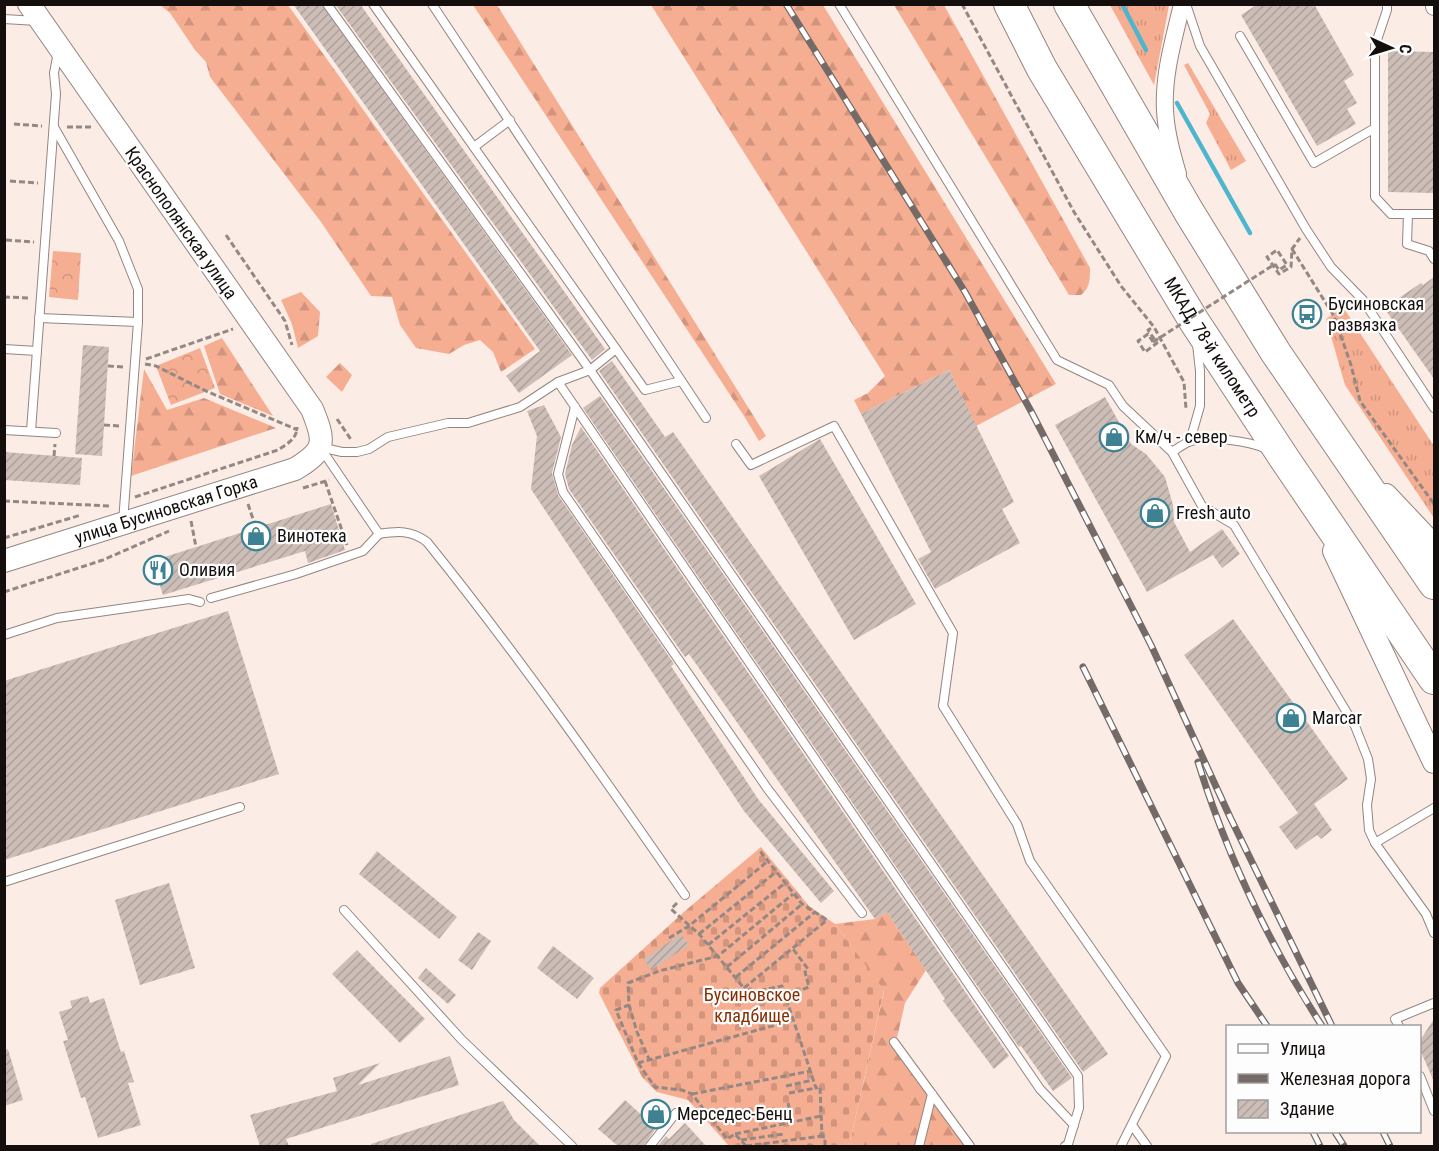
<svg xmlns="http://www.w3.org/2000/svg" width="1439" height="1151" font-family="'Roboto Condensed',sans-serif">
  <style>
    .grass { fill: url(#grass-tufts) }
    .forest { fill: url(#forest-firs) }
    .cemetery { fill: url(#cemetery-stones) }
    .park { fill: url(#park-crowns) }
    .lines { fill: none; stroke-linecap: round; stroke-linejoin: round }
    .stream { stroke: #4eb5ce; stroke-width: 4.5 }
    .building { fill: url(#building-hatch) }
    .lane-casing { stroke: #948580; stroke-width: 10 }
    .street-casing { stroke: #948580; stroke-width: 18 }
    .secondary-casing { stroke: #948580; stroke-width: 24 }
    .highway-casing { stroke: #948580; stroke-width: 32 }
    .path { stroke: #938884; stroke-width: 3; stroke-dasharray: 6 3; stroke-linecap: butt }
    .lane { stroke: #fff; stroke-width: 8 }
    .street { stroke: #fff; stroke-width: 16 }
    .secondary { stroke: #fff; stroke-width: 22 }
    .highway { stroke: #fff; stroke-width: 30 }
    .rail-casing { stroke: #746a67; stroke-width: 7 }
    .rail { stroke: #fdfdfd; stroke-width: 4.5; stroke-dasharray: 14; stroke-linecap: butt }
    .path-bridge { stroke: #938884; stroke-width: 3; stroke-dasharray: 6 3; stroke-linecap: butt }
    .labels { text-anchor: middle; stroke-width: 4.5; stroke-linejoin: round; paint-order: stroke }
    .street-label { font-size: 18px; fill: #140f0d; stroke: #fdfdfd }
    .poi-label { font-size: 18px; fill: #140f0d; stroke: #fdfdfd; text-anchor: start }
    .park-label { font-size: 18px; fill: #862e00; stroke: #fdfdfd }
  </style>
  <defs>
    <pattern id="grass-tufts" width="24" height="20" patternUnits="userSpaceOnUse" patternTransform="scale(1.5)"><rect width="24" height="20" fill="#f6ae92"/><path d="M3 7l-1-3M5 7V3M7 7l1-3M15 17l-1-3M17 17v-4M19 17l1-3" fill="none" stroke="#d2947d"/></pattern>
    <pattern id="forest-firs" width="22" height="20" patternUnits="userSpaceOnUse" patternTransform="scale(1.5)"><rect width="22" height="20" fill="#f6ae92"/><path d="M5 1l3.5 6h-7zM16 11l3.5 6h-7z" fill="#d2947d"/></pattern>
    <pattern id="cemetery-stones" width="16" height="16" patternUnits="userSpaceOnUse" patternTransform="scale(1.5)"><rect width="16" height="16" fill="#f6ae92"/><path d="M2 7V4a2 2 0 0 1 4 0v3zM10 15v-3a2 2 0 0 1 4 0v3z" fill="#d2947d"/></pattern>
    <pattern id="park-crowns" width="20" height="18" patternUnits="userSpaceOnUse" patternTransform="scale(1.5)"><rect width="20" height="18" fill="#f6ae92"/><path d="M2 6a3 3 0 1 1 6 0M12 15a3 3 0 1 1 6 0" fill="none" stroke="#d2947d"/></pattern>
    <pattern id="building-hatch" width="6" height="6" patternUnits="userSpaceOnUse" patternTransform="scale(1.5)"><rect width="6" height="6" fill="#ccbdb7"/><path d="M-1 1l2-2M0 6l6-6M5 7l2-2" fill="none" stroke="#aea19c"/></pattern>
  </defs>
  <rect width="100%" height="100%" fill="#fcece6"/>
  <g class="grass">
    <path d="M1110,5H1169L1154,85Z"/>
    <path d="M1188,63L1246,161L1231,170L1206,123L1210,114L1184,65Z"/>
    <path d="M1343,307L1434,446V518L1345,385L1326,319Z"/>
  </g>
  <g class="forest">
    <path d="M160,5H288L535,349L501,372L493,352L480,340L464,345L449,354L416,348L400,325L392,297L371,296L321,222L210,77L206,62L195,50L170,13Z"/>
    <path d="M473,5H497L766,436L759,441L744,416Z"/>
    <path d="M651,5H823L1056,384L976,426L949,370L861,414L854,400L868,393L885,376Z"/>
    <path d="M894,5H944L1090,268C1090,279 1090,288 1081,295H1069Z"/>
    <path d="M301,292L320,312L318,336L298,348L292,324L281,300Z"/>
    <path d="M222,338L273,416L220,394L204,346Z"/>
    <path d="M340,363L352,375L342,392L326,377Z"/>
    <path d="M144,369L167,410L204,398L276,428L131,476Z"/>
    <path d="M887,912L926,970L905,1003L897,1038L975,1145L970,1146H849L884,991L835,924L875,919Z"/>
  </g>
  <path class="cemetery" d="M761,847L809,906L835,924L884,990L849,1146H729L688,1100L657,1092L642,1077L599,993L600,988L685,911Z"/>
  <g class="park">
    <path d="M53,251L81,253L78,300L49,297Z"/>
    <path d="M200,348L215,388L171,405L156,366Z"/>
  </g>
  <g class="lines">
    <g class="stream">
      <path d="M1122,4L1146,50"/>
      <path d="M1177,103L1250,233"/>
    </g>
  </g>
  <g class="building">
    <path d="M293,4H321L572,355L519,393L506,376L540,351Z"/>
    <path d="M335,4H360L605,349L592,360Z"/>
    <path d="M1258,4H1314L1354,75L1344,81L1357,103L1347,109L1356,124L1317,146L1241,15Z"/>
    <path d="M1388,51L1434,52V193L1388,192Z"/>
    <path d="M1434,277V379L1384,308L1421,283L1423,285Z"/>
    <path d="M83,345L109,347L102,456L75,454Z"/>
    <path d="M612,361L665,437L673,432L1108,1054L1083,1072L599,371Z"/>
    <path d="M949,370L1014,502L1002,509L1020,543L935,589L918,559L931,552L861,414Z"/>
    <path d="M600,396L1072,1078L1053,1091L1021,1046L1019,1047L583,408Z"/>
    <path d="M1105,397L1131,444L1146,454L1165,477L1173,505L1174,522L1190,552L1222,529L1240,554L1222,568L1213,555L1147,592L1055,425Z"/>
    <path d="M544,405L561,437L552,473L558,495L674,664L671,666L758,799L834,891L821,903L744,811L531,489L537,436L527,411Z"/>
    <path d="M581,427L1009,1056L994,1069L943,1001L945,999L887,912L875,919L689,654L685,657L569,489L565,474L572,445Z"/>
    <path d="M820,439L916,604L854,640L759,476Z"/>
    <path d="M4,452L82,458L80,485L4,480Z"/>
    <path d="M331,504L345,550L308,563L305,551L163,595L152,561Z"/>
    <path d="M228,611L279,774L4,860V681Z"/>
    <path d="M1233,619L1348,779L1314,804L1332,830L1321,839L1317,835L1296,850L1279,827L1298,813L1184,655Z"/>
    <path d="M377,851L457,917L439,939L359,874Z"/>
    <path d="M169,883L195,968L140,985L115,900Z"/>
    <path d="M478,932L491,941L472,970L458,960Z"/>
    <path d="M681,934L689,945L651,970L644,959Z"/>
    <path d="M553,946L594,978L577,999L537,968Z"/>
    <path d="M357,950L425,1019L400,1043L332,974Z"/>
    <path d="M426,968L456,995L448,1004L418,978Z"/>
    <path d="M88,996L90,1003L104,998L121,1052L124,1051L134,1082L128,1083L141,1125L98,1138L85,1097L81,1098L63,1041L68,1040L59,1012L72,1008L70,1001Z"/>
    <path d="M1434,1019V1082L1419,1047V1042Z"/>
    <path d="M8,1049L23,1100L4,1106V1050Z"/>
    <path d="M450,1056L459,1085L286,1139L289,1146H260L250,1115L337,1091L333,1078L380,1063L358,1085Z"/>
    <path d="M625,1100L656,1128L644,1146H618L598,1129Z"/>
    <path d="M503,1101L514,1120L540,1146H371V1144Z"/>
    <path d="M685,1123L706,1146H658L666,1136L669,1139Z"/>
  </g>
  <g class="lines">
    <g class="lane-casing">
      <g id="lane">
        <path d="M327,4L590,370L1078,1076L1079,1108L1068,1144L1065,1146"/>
        <path d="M373,4L645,390L681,381"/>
        <path d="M432,4L706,418"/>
        <path d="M839,4L1057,360L1109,385L1123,406L1172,452L1202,506L1234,525L1355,726L1368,759L1371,779L1367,805L1369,830L1375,843L1426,914L1434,933"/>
        <path d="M1186,4L1200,46L1306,229L1331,267L1363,300L1434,408"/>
        <path d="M1387,4V10L1375,46V197L1391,214H1434"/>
        <path d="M4,19L37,21"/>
        <path d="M1240,36L1314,163L1375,128"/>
        <path d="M474,147L510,120"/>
        <path d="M1408,214L1407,244L1429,251L1434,259"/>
        <path d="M39,318L138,322V289L119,241L54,127"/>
        <path d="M4,349L37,351"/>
        <path d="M558,382L1040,1089L1074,1125"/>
        <path d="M575,407L558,474L563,492L767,788L862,913"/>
        <path d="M4,430L56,433"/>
        <path d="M31,431L56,94L54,73L58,52"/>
        <path d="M1190,441L1200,406V371L1197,344"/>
        <path d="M736,444L751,465L834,426L953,633L943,706L1017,824L1030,861L1166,1056L1121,1146"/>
        <path d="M320,447L342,452H357L369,449L388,437L448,423H468L520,407L558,382L590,370L616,349"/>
        <path d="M322,450L379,534C398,531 411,530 427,542C519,656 602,775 685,895"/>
        <path d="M1172,452C1177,449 1183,444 1189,442C1206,435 1250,441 1266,449"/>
        <path d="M123,522L138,322"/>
        <path d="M211,598L296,574L363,551L379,534"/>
        <path d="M4,635L57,618L189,599L200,602"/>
        <path d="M1375,843L1434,808"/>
        <path d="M4,882L240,807"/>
        <path d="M344,910L461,1039L572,1146"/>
        <path d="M1399,1026L1395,1019L1434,1003"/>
        <path d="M894,1042L970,1146"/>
        <path d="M1420,1076L1434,1111"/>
        <path d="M1132,1125L1147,1146"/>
        <path d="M650,1146L676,1113"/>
        <path d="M919,1146L932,1094"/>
      </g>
    </g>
    <g class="street-casing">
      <g id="street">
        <path d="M1434,4V7"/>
        <path d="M1178,174C1172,153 1166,132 1165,110C1163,74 1174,39 1182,4"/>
      </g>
    </g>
    <g class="secondary-casing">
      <g id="secondary">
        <path d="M1386,495L1434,546"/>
        <path d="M1334,551L1434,762"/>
        <path id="s1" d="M4,561L295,469C327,450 325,441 312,409L29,4"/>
      </g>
    </g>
    <g class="highway-casing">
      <g id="highway">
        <path id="s2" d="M1009,4L1042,69L1194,321L1284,458L1434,679"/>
        <path d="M1069,4L1189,212L1276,353L1434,584"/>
      </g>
    </g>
    <g class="path">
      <path d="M962,4L1074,212L1121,286L1154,327L1184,382L1186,409"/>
      <path d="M14,124L42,126"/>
      <path d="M67,127H93"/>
      <path d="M10,181L38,183"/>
      <path d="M226,235L285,321L292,345"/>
      <path d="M6,240L34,242"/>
      <path d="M1292,249L1334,316L1351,365L1360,401L1434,504"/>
      <path d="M1275,264L1279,270L1287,265L1277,250L1267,257L1279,274L1291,267L1292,249L1300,238"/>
      <path d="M4,297L30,298"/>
      <path d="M1153,342L1148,334L1138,341L1145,352L1157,343L1148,330L1153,327"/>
      <path d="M146,359L233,329"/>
      <path d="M145,364L156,366L206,391L298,430"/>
      <path d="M108,366L124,367"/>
      <path d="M337,419L352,441"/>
      <path d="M104,425L120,426"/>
      <path d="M54,456L55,444"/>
      <path d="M325,481L347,545"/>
      <path d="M303,488L329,480"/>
      <path d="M135,497L278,450C287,444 297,439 297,427"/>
      <path d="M4,501L110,506"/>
      <path d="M248,504L256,528"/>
      <path d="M191,521L196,547"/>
      <path d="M4,538L81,515"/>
      <path d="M4,592L103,560L169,531"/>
      <path d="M677,903L671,909L699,934L748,993L782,986L816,1088L820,1087L822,1136L825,1137V1146"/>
      <path d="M699,934L776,872"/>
      <path d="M669,938L689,926L768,861"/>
      <path d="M708,945L785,883"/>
      <path d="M727,967L801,905"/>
      <path d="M736,977L815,912"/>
      <path d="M744,988L827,920L802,904L760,851"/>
      <path d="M786,996L809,987L805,972L808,969L793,949"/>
      <path d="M629,1005L637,1032L649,1059"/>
      <path d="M638,1063L794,1020"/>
      <path d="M786,1086L813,1080"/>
      <path d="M789,1093L816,1088"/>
      <path d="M692,1094L811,1071"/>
      <path d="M788,1103L793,1122"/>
      <path d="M735,1134L821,1116"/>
      <path d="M741,1140L784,1134"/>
      <path d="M746,1146L735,1134L727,1139L692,1094L682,1090L655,1087L638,1063L616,1010L629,1005L628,983L659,971L718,956L793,894"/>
      <path d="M746,1146L822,1136"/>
      <path d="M807,1146H813"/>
    </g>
    <use href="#lane" class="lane"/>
    <use href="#street" class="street"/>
    <use href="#secondary" class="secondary"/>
    <use href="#highway" class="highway"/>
    <g class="rail-casing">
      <g id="rail">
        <path d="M786,4L965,292L1032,413L1151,645L1230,817L1332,1026"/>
        <path d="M1083,667L1238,983L1267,1026"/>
        <path d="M1198,762C1227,856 1269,944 1322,1026"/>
        <path d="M1313,1132L1320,1146"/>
        <path d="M1335,1132L1344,1146"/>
        <path d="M1383,1132L1390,1146"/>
      </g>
    </g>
    <use href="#rail" class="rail"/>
    <path class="path-bridge" d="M1153,342L1275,264"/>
  </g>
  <defs>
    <g id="bus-ring" transform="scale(1.5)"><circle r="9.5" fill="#fdfdfd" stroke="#3e8192" stroke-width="1.5"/><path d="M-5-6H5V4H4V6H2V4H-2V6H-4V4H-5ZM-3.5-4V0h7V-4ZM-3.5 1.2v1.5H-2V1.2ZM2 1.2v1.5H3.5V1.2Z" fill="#3e8192"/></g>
    <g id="shop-ring" transform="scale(1.5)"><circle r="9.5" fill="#fdfdfd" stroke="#3e8192" stroke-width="1.5"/><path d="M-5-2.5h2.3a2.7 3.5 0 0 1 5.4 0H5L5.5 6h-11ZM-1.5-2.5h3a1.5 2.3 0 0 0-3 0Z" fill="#3e8192"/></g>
    <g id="restaurant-ring" transform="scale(1.5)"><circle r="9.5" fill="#fdfdfd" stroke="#3e8192" stroke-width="1.5"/><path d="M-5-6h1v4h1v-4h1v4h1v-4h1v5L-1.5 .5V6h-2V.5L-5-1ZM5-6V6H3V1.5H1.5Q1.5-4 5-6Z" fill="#3e8192"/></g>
  </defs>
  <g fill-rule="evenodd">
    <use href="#bus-ring" x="1307" y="314"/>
    <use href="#shop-ring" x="1114" y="437"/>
    <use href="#shop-ring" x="1155" y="513"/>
    <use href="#shop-ring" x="256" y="536"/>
    <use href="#restaurant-ring" x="158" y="570"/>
    <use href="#shop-ring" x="1291" y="718"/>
    <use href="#shop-ring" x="656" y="1114"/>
  </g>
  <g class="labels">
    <g class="street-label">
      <text transform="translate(181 223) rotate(55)" y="6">Краснополянская улица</text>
      <text dy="6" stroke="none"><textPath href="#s2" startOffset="399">МКАД, 78-й километр</textPath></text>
      <text dy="6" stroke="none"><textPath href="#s1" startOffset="170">улица Бусиновская Горка</textPath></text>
    </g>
    <g class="poi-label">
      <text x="1328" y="310">Бусиновская<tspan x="1328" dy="21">развязка</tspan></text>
      <text x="1135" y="443">Км/ч - север</text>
      <text x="1176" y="519">Fresh auto</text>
      <text x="277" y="542">Винотека</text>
      <text x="179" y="576">Оливия</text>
      <text x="1312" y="724">Marcar</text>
      <text x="677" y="1120">Мерседес-Бенц</text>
    </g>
    <g class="park-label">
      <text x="752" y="1001">Бусиновское<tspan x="752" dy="21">кладбище</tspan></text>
    </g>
  </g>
  <rect width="1439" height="1151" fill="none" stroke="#140f0d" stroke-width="12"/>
  <rect x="1226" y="1025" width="195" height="108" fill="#fdfdfd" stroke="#a09e9d" stroke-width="1.5"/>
  <rect x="1238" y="1044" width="30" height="9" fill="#ffffff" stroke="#a09e9d" stroke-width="1.5"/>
  <text x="1280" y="1055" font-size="18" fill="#140f0d">Улица</text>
  <rect x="1238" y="1074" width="30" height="9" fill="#746a67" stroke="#a09e9d" stroke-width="1.5"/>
  <text x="1280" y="1085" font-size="18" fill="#140f0d">Железная дорога</text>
  <rect x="1238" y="1100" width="30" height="18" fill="url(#building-hatch)" stroke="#a09e9d" stroke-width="1.5"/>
  <text x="1280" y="1115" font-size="18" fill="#140f0d">Здание</text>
  <g transform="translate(1391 48) rotate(94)" stroke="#fdfdfd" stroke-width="4.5" paint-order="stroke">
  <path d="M0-4.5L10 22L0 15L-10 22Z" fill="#140f0d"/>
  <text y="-9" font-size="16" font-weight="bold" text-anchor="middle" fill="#140f0d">С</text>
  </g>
</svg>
